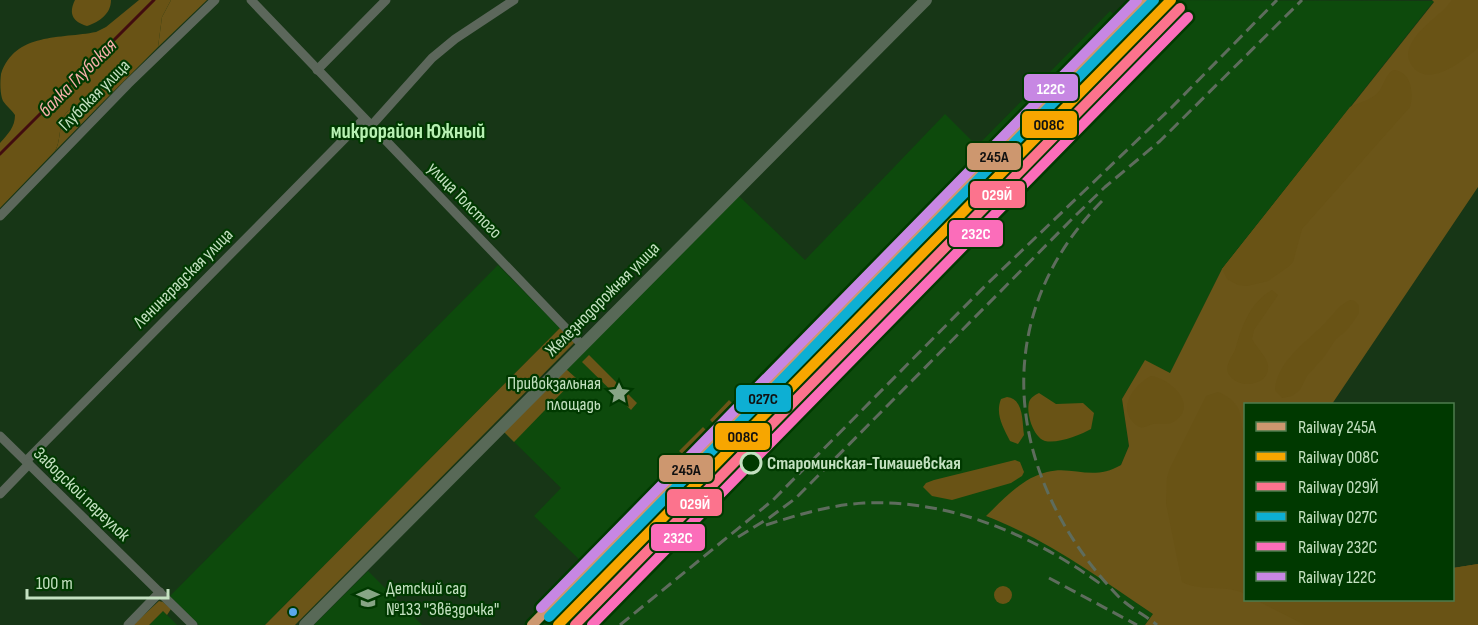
<svg xmlns="http://www.w3.org/2000/svg" width="1478" height="625" font-family="'Sofia Sans Condensed',sans-serif">
  <style>
    .built { fill: #0d4a0c }
    .green { fill: #6b5518 }
    .forest { fill: #695315 }
    .lines { fill: none; stroke-linecap: round; stroke-linejoin: round }
    .stream { stroke: #420d0f; stroke-width: 3 }
    .street { stroke: #5c675b; stroke-width: 9 }
    .secondary { stroke: #586957; stroke-width: 12 }
    .rail { stroke: #5e6c5d; stroke-width: 3; stroke-dasharray: 12 6; stroke-linecap: butt }
    .rail-1-casing { stroke: #003900; stroke-width: 15 }
    .rail-2-casing { stroke: #003900; stroke-width: 15 }
    .rail-3-casing { stroke: #003900; stroke-width: 15 }
    .rail-4-casing { stroke: #003900; stroke-width: 15 }
    .rail-5-casing { stroke: #003900; stroke-width: 15 }
    .rail-6-casing { stroke: #003900; stroke-width: 15 }
    .rail-1 { stroke: #cd976f; stroke-width: 10 }
    .rail-2 { stroke: #f7a600; stroke-width: 10 }
    .rail-3 { stroke: #fc738d; stroke-width: 10 }
    .rail-4 { stroke: #0dafd3; stroke-width: 10 }
    .rail-5 { stroke: #fb6dba; stroke-width: 10 }
    .rail-6 { stroke: #c787e3; stroke-width: 10 }
    .stop-dot { fill: #003900; stroke: #c4e1c1; stroke-width: 3 }
    .bus-dot { fill: #5aa8eb; stroke: #003900; stroke-width: 2 }
    .labels { text-anchor: middle; stroke-width: 4.5; stroke-linejoin: round; paint-order: stroke }
    .street-label { font-size: 18px; fill: #c4e1c1; stroke: #003900 }
    .poi-label { font-size: 18px; fill: #c4e1c1; stroke: #003900; text-anchor: end }
    .stop-label { font-size: 18px; font-weight: bold; fill: #c4e1c1; stroke: #003900; text-anchor: start }
    .water-label { font-size: 20px; font-style: italic; fill: #f7afab; stroke: #003900 }
    .quarter-label { font-size: 21px; font-weight: bold; fill: #b7f1b2; stroke: #003900 }
    .line-badge { stroke: #003900; stroke-width: 2 }
    .badge-label { font-size: 16px; text-anchor: middle; font-weight: bold; fill: #fff }
    .pale-badge-label { font-size: 16px; text-anchor: middle; font-weight: bold; fill: #111 }
  </style>
  <rect width="100%" height="100%" fill="#173616"/>
  <g class="built">
    <path d="M1144,0L1434,1L1222,269L1170,373L1145,361L1122,399L1129,446L1121,465L1106,473H1091L986,516L1015,527L1065,554L1153,614L1145,625H528L586,566L534,516L561,488L504,432L739,196L805,260L945,114L977,146L1110,11L1122,22Z"/>
    <path d="M498,265L560,328L265,625H199L170,596Z"/>
    <path d="M368,571L422,625H314Z"/>
    <path d="M163,611L177,625H149Z"/>
  </g>
  <g class="green">
    <path d="M171,0H207L158,47L162,17Z"/>
    <path d="M1432,0H1478V187L1332,404H1246V600H1452L1453,568L1478,564V625H1145L1153,614C1098,577 1048,540 986,516C1004,499 1022,478 1047,472C1073,465 1092,482 1121,465L1129,446L1122,399L1145,360L1170,373L1222,269L1434,2Z"/>
    <path d="M98,107L55,151C63,139 56,113 74,108C82,107 87,111 98,107Z"/>
    <path d="M560,328L575,342L295,625H265Z"/>
    <path d="M589,355L637,403L631,410L582,362Z"/>
    <path d="M566,369L576,378L514,442L504,432Z"/>
    <path d="M729,400L736,407L717,427L710,420Z"/>
    <path d="M703,427L710,434L687,458L679,451Z"/>
    <path d="M676,454L683,461L669,475L662,468Z"/>
    <path d="M159,601L163,602L171,609L167,615L163,611L149,625H133Z"/>
  </g>
  <g class="forest">
    <path d="M75,0H111C111,14 99,22 87,26C73,22 68,14 75,0Z"/>
    <path d="M139,0H171L162,17L158,47L98,107C87,112 82,107 74,108C56,113 63,139 55,151L0,208V143C8,134 15,127 15,115C12,110 6,106 3,101C0,94 0,82 1,74C15,32 61,39 96,32L106,27Z"/>
    <path d="M1452,0H1478V48C1464,60 1430,88 1413,67C1409,62 1407,55 1409,49C1416,28 1441,16 1452,0Z"/>
    <path d="M1393,70C1411,71 1414,92 1410,107L1302,229L1293,262L1288,267L1268,281L1247,286L1238,285L1227,279L1222,269L1350,107C1360,102 1373,100 1380,90C1385,82 1385,76 1393,70Z"/>
    <path d="M1272,290L1278,295L1254,330L1252,339C1256,348 1267,356 1268,366C1270,385 1241,390 1230,376C1222,366 1234,356 1236,347C1242,325 1251,302 1272,290Z"/>
    <path d="M1350,300L1355,301L1359,306V313L1353,322L1346,331L1336,339L1324,357L1307,376L1300,390L1292,396L1282,398L1275,390C1277,362 1304,344 1322,326C1332,317 1338,305 1350,300Z"/>
    <path d="M1151,376C1172,379 1198,406 1175,421C1168,426 1161,422 1153,424C1146,426 1142,430 1136,425C1116,408 1134,385 1151,376Z"/>
    <path d="M1218,392C1230,397 1240,405 1241,419C1242,426 1241,428 1245,433V594C1226,584 1202,592 1182,582L1166,503L1167,478L1170,468L1206,396Z"/>
    <path d="M1039,393L1056,404L1083,403L1094,413L1091,429C1080,435 1058,444 1045,441C1033,437 1026,413 1029,402C1031,397 1035,395 1039,393Z"/>
    <path d="M1007,397C1024,399 1022,421 1024,435L1018,444L1010,441C1003,427 995,414 1001,399Z"/>
    <path d="M1015,460L1020,462L1024,472L1022,476L1011,483L952,500L932,496L923,487L926,483L934,480Z"/>
    <path d="M1478,564V625H1305L1256,600H1452L1453,568Z"/>
    <circle cx="1003" cy="595" r="9"/>
  </g>
  <g class="lines">
    <path class="stream" d="M0,154L154,0"/>
    <g class="street">
      <path d="M251,0L582,345"/>
      <path d="M317,70L386,0"/>
      <path d="M371,126L432,58L455,39L514,0"/>
      <path d="M0,216L128,84L215,0"/>
      <path d="M0,436L193,625"/>
      <path d="M26,461L364,119"/>
      <path d="M0,494L29,464"/>
      <path d="M128,625L160,592"/>
    </g>
    <path class="secondary" d="M305,625L926,0"/>
    <g class="rail">
      <path d="M1102,201C984,321 1008,480 1117,595C1128,607 1145,615 1157,625"/>
      <path d="M766,525C797,515 830,505 864,503C950,499 1033,535 1102,585"/>
      <path d="M738,537L769,518L796,498L1076,215L1105,187L1160,141L1302,0"/>
      <path d="M1049,578L1137,625"/>
      <path d="M620,625L773,500L987,284L1172,107L1277,0"/>
    </g>
    <g class="rail-1-casing">
      <path id="rail-1" d="M532,625L1148,0"/>
    </g>
    <g class="rail-2-casing">
      <path id="rail-2" d="M558,625L1171,0"/>
    </g>
    <g class="rail-3-casing">
      <path id="rail-3" d="M575,625L1180,8"/>
    </g>
    <g class="rail-4-casing">
      <path id="rail-4" d="M549,617L1154,0"/>
    </g>
    <g class="rail-5-casing">
      <path id="rail-5" d="M592,625L1188,17"/>
    </g>
    <g class="rail-6-casing">
      <path id="rail-6" d="M541,608L1137,0"/>
    </g>
    <use href="#rail-1" class="rail-1"/>
    <use href="#rail-2" class="rail-2"/>
    <use href="#rail-3" class="rail-3"/>
    <use href="#rail-4" class="rail-4"/>
    <use href="#rail-5" class="rail-5"/>
    <use href="#rail-6" class="rail-6"/>
  </g>
  <defs>
    <g id="sight-bare" transform="scale(1.8)"><path d="M0-6L1.8-2.2L6-1.7L2.9 1.2L3.7 5.4L0 3.3L-3.7 5.4L-2.9 1.2L-6-1.7L-1.8-2.2Z" fill="#87a585" stroke="#003900" stroke-width="2.5" paint-order="stroke"/></g>
    <g id="school-bare" transform="scale(1.8)"><path d="M0-5L7-2L0 1L-7-2ZM-4 1L0 2.5L4 1V4Q0 6-4 4Z" fill="#87a585" stroke="#003900" stroke-width="2.5" paint-order="stroke"/></g>
  </defs>
  <g fill-rule="evenodd">
    <use href="#sight-bare" x="619" y="393"/>
    <use href="#school-bare" x="368" y="598"/>
  </g>
  <circle class="stop-dot" cx="751" cy="463" r="10"/>
  <circle class="bus-dot" cx="293" cy="612" r="5"/>
  <g class="labels">
    <g class="street-label">
      <text transform="translate(94 95) rotate(-45)" y="6">Глубокая улица</text>
      <text transform="translate(465 200) rotate(46)" y="6">улица Толстого</text>
      <text transform="translate(183 278) rotate(-45)" y="6">Ленинградская улица</text>
      <text transform="translate(602 299) rotate(-45)" y="6">Железнодорожная улица</text>
      <text transform="translate(82 494) rotate(44)" y="6">Заводской переулок</text>
    </g>
    <g class="poi-label">
      <text x="601" y="389">Привокзальная<tspan x="601" dy="21">площадь</tspan></text>
      <text x="386" y="594" text-anchor="start">Детский сад<tspan x="386" dy="21">№133 "Звёздочка"</tspan></text>
    </g>
    <g class="stop-label">
      <text x="767" y="469">Староминская-Тимашевская</text>
    </g>
    <g class="water-label">
      <text transform="translate(77 77) rotate(-45)" y="7">балка Глубокая</text>
    </g>
    <g class="quarter-label">
      <text x="408" y="138">микрорайон Южный</text>
    </g>
  </g>
  <g class="line-badge">
    <rect x="1023" y="73" width="56" height="29" rx="6" fill="#c787e3"/>
    <rect x="1021" y="110" width="57" height="29" rx="6" fill="#f7a600"/>
    <rect x="966" y="142" width="56" height="29" rx="6" fill="#cd976f"/>
    <rect x="969" y="180" width="57" height="29" rx="6" fill="#fc738d"/>
    <rect x="948" y="219" width="56" height="29" rx="6" fill="#fb6dba"/>
    <rect x="735" y="384" width="57" height="29" rx="6" fill="#0dafd3"/>
    <rect x="714" y="422" width="57" height="29" rx="6" fill="#f7a600"/>
    <rect x="658" y="454" width="56" height="29" rx="6" fill="#cd976f"/>
    <rect x="666" y="488" width="57" height="29" rx="6" fill="#fc738d"/>
    <rect x="650" y="523" width="56" height="29" rx="6" fill="#fb6dba"/>
  </g>
  <g class="badge-label">
    <text x="1051" y="94">122С</text>
    <text x="997" y="200">029Й</text>
    <text x="976" y="239">232C</text>
    <text x="695" y="509">029Й</text>
    <text x="678" y="543">232C</text>
  </g>
  <g class="pale-badge-label">
    <text x="1049" y="130">008С</text>
    <text x="994" y="162">245А</text>
    <text x="763" y="404">027С</text>
    <text x="743" y="442">008С</text>
    <text x="686" y="475">245А</text>
  </g>
  <rect x="1244" y="403" width="210" height="198" fill="#003900" stroke="#4e7c4d" stroke-width="1.5"/>
  <rect x="1256" y="422" width="30" height="9" fill="#cd976f" stroke="#4e7c4d" stroke-width="1.5"/>
  <text x="1298" y="433" font-size="18" fill="#c4e1c1">Railway 245А</text>
  <rect x="1256" y="452" width="30" height="9" fill="#f7a600" stroke="#4e7c4d" stroke-width="1.5"/>
  <text x="1298" y="463" font-size="18" fill="#c4e1c1">Railway 008С</text>
  <rect x="1256" y="482" width="30" height="9" fill="#fc738d" stroke="#4e7c4d" stroke-width="1.5"/>
  <text x="1298" y="493" font-size="18" fill="#c4e1c1">Railway 029Й</text>
  <rect x="1256" y="512" width="30" height="9" fill="#0dafd3" stroke="#4e7c4d" stroke-width="1.5"/>
  <text x="1298" y="523" font-size="18" fill="#c4e1c1">Railway 027С</text>
  <rect x="1256" y="542" width="30" height="9" fill="#fb6dba" stroke="#4e7c4d" stroke-width="1.5"/>
  <text x="1298" y="553" font-size="18" fill="#c4e1c1">Railway 232C</text>
  <rect x="1256" y="572" width="30" height="9" fill="#c787e3" stroke="#4e7c4d" stroke-width="1.5"/>
  <text x="1298" y="583" font-size="18" fill="#c4e1c1">Railway 122С</text>
  <path d="M27 589v9h141v-9" fill="none" stroke="#c4e1c1" stroke-width="3"/>
  <text x="36" y="589" font-size="18" fill="#c4e1c1" stroke="#003900" stroke-width="4.5" paint-order="stroke">100 m</text>
</svg>
